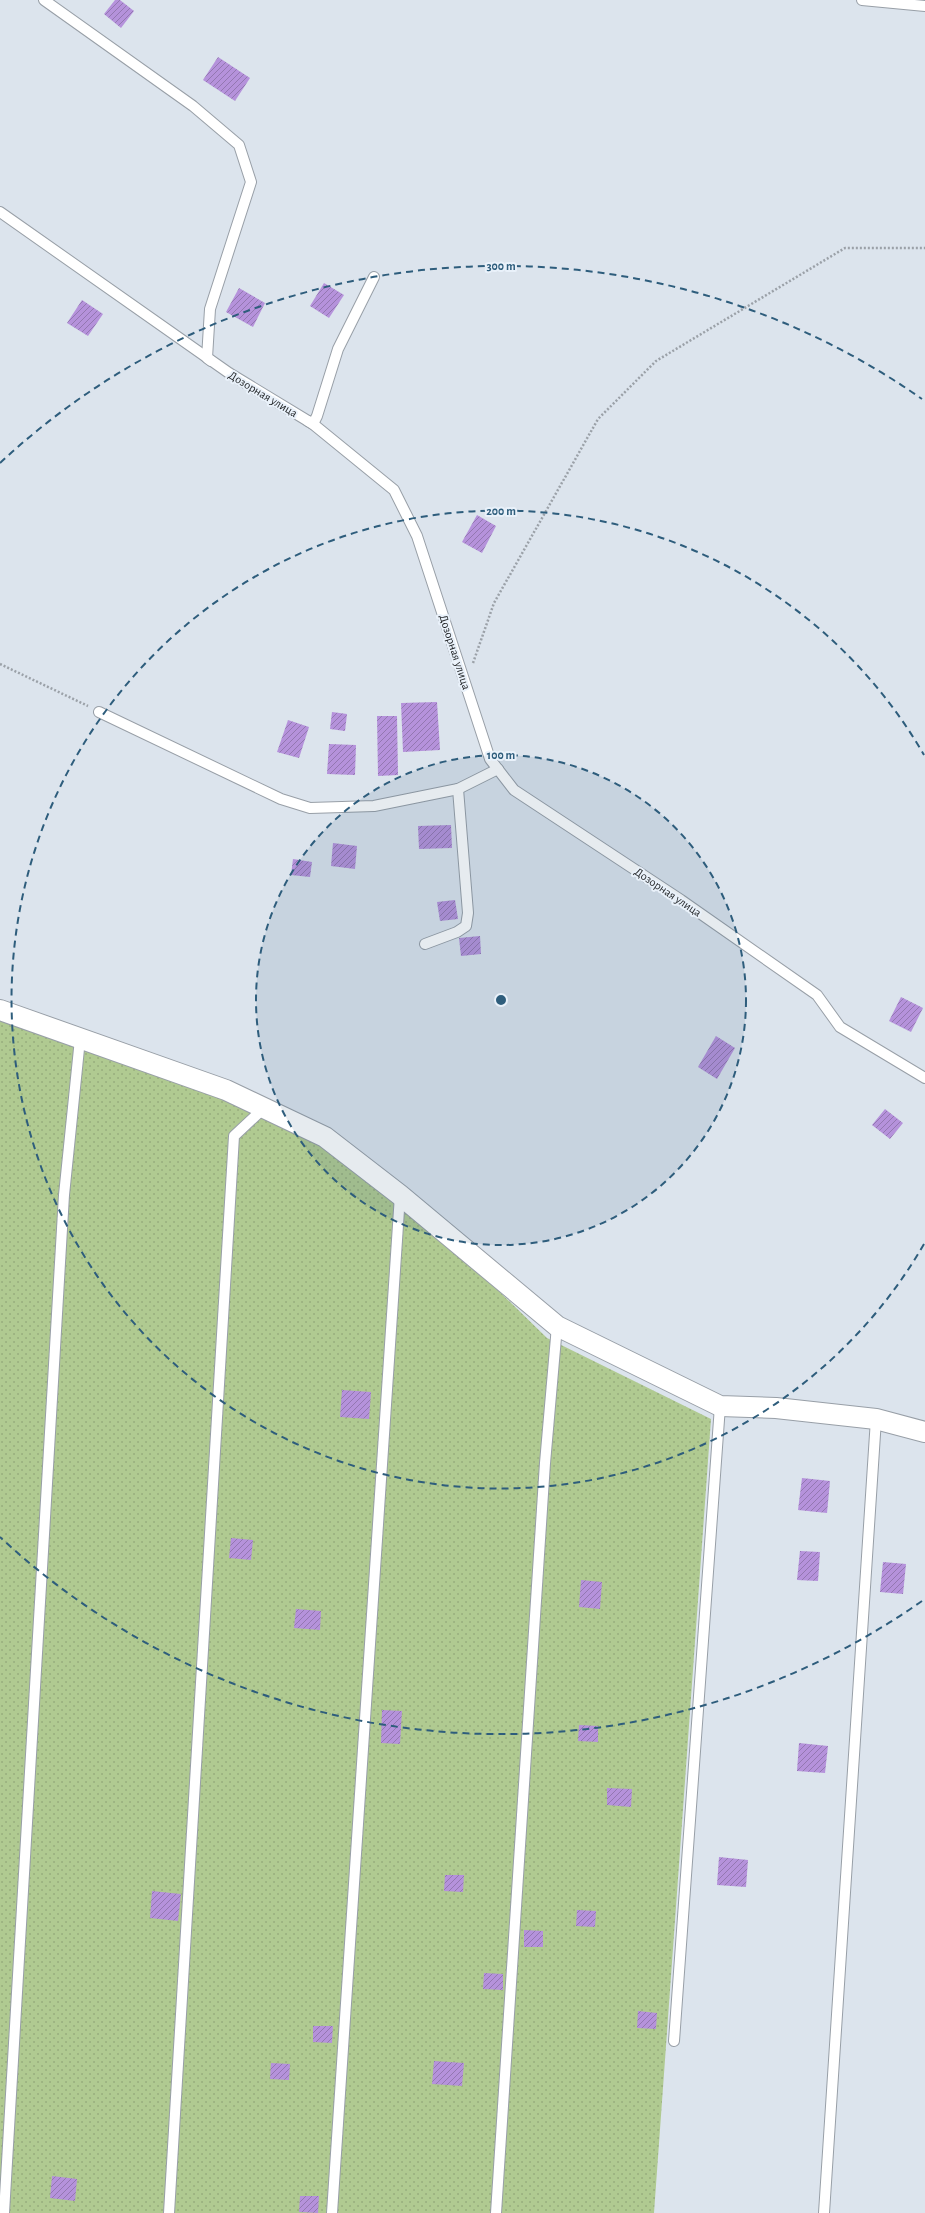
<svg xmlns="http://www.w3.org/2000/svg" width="925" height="2213" font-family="'Alegreya Sans',sans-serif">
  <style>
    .grass { fill: url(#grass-dots) }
    .building { fill: url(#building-hatch) }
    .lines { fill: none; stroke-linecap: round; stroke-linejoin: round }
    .lane-casing { stroke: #989fa7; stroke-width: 12 }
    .street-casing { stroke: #989fa7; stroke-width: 22 }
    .path { stroke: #9ba1a8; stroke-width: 2.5; stroke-dasharray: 2 2; stroke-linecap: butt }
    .lane { stroke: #fff; stroke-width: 10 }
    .street { stroke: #fff; stroke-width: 20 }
    .ring { fill: none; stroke: #2e5d7c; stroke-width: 2; stroke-dasharray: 7 5 }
    .labels { text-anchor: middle; stroke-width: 4; stroke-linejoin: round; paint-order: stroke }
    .street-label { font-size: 12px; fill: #1f2225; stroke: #e9f1fa }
    .centre { fill: #2e5d7c; stroke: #e9f1fa; stroke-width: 2 }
    .ring-label { font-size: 12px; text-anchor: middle; font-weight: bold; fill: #2e5d7c; stroke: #e9f1fa; stroke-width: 4; stroke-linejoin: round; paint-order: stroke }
  </style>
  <defs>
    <pattern id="grass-dots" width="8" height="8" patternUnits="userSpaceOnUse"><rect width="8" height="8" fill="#b0ca91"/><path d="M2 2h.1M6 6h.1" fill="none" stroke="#97ad7d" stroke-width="1.8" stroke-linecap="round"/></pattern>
    <pattern id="building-hatch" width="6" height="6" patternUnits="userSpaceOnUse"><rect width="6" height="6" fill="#b592db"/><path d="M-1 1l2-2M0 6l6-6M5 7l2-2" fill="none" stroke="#9377b1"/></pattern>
  </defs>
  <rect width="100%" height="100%" fill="#dce4ed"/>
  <path class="grass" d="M0,1010L265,1107L400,1195L547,1338L711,1419L654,2213H0Z"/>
  <g class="building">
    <path d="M115,0H120L134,11L121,28L104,14Z"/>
    <path d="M218,57L250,78L235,101L203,80Z"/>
    <path d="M324,283L344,295L329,318L310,306Z"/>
    <path d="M239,288L265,303L253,327L226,312Z"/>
    <path d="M82,300L103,314L88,336L67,323Z"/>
    <path d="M477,515L496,526L482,553L462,542Z"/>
    <path d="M437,702L440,750L403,752L401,703Z"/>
    <path d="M332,712L347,714L345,731L330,729Z"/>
    <path d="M377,716H397L398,775L378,776Z"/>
    <path d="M288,720L309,727L299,758L277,752Z"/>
    <path d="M329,744L356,745L355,775L327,774Z"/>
    <path d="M451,825L452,848L419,849L418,826Z"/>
    <path d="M333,843L357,846L355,869L331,866Z"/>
    <path d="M293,859L312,862L310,877L291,875Z"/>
    <path d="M455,900L458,919L440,921L437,902Z"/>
    <path d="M480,936L481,954L461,956L459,938Z"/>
    <path d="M901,997L923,1008L911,1032L889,1021Z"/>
    <path d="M716,1036L735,1048L717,1079L698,1067Z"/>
    <path d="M885,1109L903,1123L890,1139L872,1125Z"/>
    <path d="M342,1390L371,1392L369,1419L340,1417Z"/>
    <path d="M802,1478L830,1481L827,1513L798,1510Z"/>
    <path d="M231,1538L253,1540L251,1560L229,1558Z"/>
    <path d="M800,1551L820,1552L818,1581L797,1580Z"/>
    <path d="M883,1562L906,1564L903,1594L880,1592Z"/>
    <path d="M581,1580L602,1582L600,1609L579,1607Z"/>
    <path d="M296,1609L321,1611L320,1630L294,1628Z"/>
    <path d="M382,1710L402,1711L400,1744L381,1743Z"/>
    <path d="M579,1725L598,1726V1742L578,1741Z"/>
    <path d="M799,1743L828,1746L825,1773L797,1771Z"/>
    <path d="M607,1788L632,1789L631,1807L607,1805Z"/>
    <path d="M719,1857L748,1860L746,1887L717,1885Z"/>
    <path d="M445,1875H464L463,1892L444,1891Z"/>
    <path d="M152,1891L181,1894L178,1921L150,1918Z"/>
    <path d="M577,1910L596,1911L595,1927L576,1926Z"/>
    <path d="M524,1930L543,1931V1947H524Z"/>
    <path d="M484,1973L503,1974V1990L483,1989Z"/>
    <path d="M638,2011L657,2013L656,2029L637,2028Z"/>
    <path d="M313,2026H333L332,2043L313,2042Z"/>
    <path d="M434,2061L464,2063L462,2086L432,2084Z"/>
    <path d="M271,2063L290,2064L289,2080L270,2079Z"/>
    <path d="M52,2176L77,2179L75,2201L50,2198Z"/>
    <path d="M300,2196H319L318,2213L299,2212Z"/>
  </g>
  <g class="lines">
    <g class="lane-casing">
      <g id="lane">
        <path d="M44,0L193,106L239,145L251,182L210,309L207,358L211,361"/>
        <path d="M862,0L925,6"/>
        <path d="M0,212L229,373L313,424L394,490L417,536L490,759L514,790L681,900L817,995L840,1027L925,1078"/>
        <path d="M308,421L313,424L317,416L338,349L374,277"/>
        <path d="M99,712L281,799L310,808L374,806L458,789L498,769"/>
        <path d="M425,944L457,932L466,926L468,913L458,789"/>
        <path d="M674,2041L720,1406"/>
        <path d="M4,2213L64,1195L80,1039"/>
        <path d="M169,2213L234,1136L265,1107"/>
        <path d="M332,2213L400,1195"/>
        <path d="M496,2213L545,1463L557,1326"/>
        <path d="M824,2213L876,1419"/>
      </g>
    </g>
    <g class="street-casing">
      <path id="street" d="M0,1010L226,1090L325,1137L400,1195L557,1326L720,1406L776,1408L876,1419L925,1432"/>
    </g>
    <g class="path">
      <path d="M473,663L494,603L598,419L656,361L845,248H925"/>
      <path d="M0,664L88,706"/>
    </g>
    <use href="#lane" class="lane"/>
    <use href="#street" class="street"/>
  </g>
  <circle cx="501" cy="1000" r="245" fill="#2e5d7c" fill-opacity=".12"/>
  <g class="ring">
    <circle cx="501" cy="1000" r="245"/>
    <path d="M924 1244A489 489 0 1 1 924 755"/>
    <path d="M922 1601A734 734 0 0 1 0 1537M0 463A734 734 0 0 1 922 399"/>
  </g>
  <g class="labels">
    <g class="street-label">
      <text transform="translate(263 394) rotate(31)" y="4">Дозорная улица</text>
      <text transform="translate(455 652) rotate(72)" y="4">Дозорная улица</text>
      <text transform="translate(668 892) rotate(34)" y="4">Дозорная улица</text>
    </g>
  </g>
  <circle cx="501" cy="1000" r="6" class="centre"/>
  <g class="ring-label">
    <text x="501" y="270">300 m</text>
    <text x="501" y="515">200 m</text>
    <text x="501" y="759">100 m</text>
  </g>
</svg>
